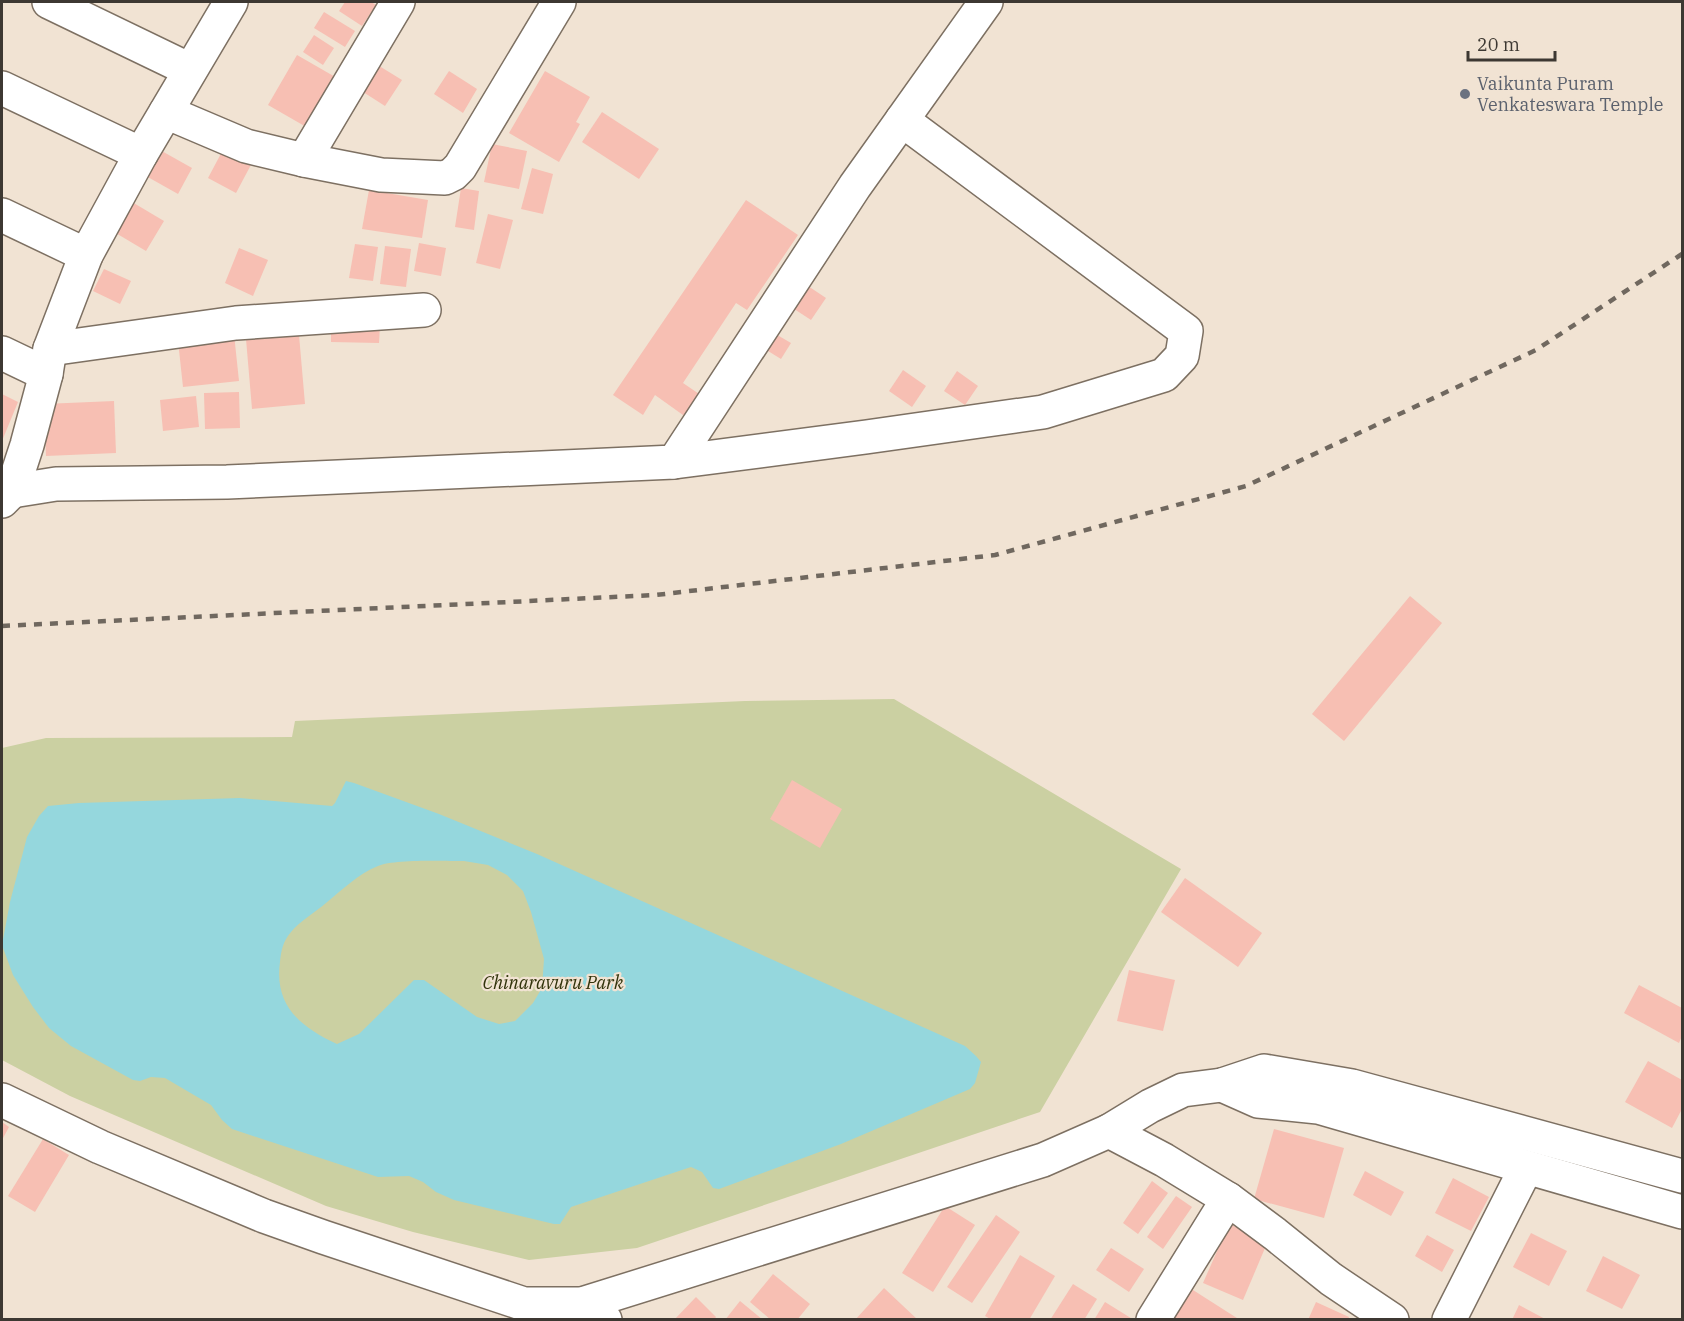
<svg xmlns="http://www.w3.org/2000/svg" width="1684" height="1321" font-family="'IBM Plex Serif',serif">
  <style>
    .green { fill: #cbd0a2 }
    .water { fill: #95d7dd; fill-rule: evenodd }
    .building { fill: #f7bfb3 }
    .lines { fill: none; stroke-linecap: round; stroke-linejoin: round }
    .minor-casing { stroke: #7d7062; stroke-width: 36 }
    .major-casing { stroke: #7d7062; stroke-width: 36 }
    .minor { stroke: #fff; stroke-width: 33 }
    .major { stroke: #fff; stroke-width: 33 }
    .rail { stroke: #70685f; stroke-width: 4.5; stroke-dasharray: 8 8; stroke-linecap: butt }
    .worship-dot { fill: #6b7280; stroke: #f1e3d3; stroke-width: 2 }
    .labels { text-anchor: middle; stroke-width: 4.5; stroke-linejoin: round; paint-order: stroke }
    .worship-label { font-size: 18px; fill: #5b616d; stroke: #f1e3d3; text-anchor: start }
    .park-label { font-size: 18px; font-style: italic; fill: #31330b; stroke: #f1e3d3 }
  </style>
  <rect width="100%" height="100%" fill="#f1e3d3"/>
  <path class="green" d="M894,699L1181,869L1040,1112L637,1248L529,1260L413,1232L326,1206L70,1096L2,1060V748L46,738L292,737L295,721L745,701Z"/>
  <path class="water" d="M346,781L354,783L439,814L537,854L965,1046L976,1056L981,1062L975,1083L970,1089L841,1144L719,1189L713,1188L702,1172L691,1167L571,1207L560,1224H554L454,1200L436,1192L423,1182L409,1176L378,1177L232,1129L222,1120L211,1105L165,1078L151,1077L140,1081L133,1080L71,1046L49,1028L33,1007L13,975L2,945L10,902L27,837L39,816L48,806L79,803L240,798L332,806L335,803ZM464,861L488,865L507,875L523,891L531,912L544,959L542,988L533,1003L515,1021L499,1024L477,1017L424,980H414L359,1034L337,1044C300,1027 274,1005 280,962C281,951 283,941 291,932C300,921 314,913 326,903C342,890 358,874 378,866C394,859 444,861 464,861Z"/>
  <g class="building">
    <path d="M345,2H371L376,5L362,26L339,11Z"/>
    <path d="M324,12L355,31L345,47L314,28Z"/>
    <path d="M314,35L334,48L323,65L303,52Z"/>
    <path d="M297,55L337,78L308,128L268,105Z"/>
    <path d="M376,64L402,80L385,106L360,90Z"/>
    <path d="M449,71L477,89L463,113L434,94Z"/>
    <path d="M545,71L590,97L576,122L580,124L559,162L509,133Z"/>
    <path d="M602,112L659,149L639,179L582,142Z"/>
    <path d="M492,144L527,151L519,189L484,182Z"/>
    <path d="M225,146L253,161L236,193L208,178Z"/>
    <path d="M160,150L192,168L178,194L146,176Z"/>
    <path d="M532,168L553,174L543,214L521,209Z"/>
    <path d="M461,188L479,191L474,230L455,227Z"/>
    <path d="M369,190L428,200L422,238L362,229Z"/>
    <path d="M746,200L798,235L747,310L736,303L683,383L705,398L690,420L655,395L643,415L613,395Z"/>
    <path d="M132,202L164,221L146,251L114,232Z"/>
    <path d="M488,214L513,220L500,269L476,263Z"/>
    <path d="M419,243L446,248L441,276L414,271Z"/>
    <path d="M355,244L378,247L373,281L349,278Z"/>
    <path d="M385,246L411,249L406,287L380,284Z"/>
    <path d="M239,248L268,260L253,296L225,283Z"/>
    <path d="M104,269L131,281L120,304L93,291Z"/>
    <path d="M799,280L826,298L811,320L785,303Z"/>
    <path d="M331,325L380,326L379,343L331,342Z"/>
    <path d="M767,329L791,343L781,359L757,344Z"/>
    <path d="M234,334L239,381L183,387L178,341Z"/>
    <path d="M299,335L305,404L252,409L246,339Z"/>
    <path d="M903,370L926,386L912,407L889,391Z"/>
    <path d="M957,371L978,386L965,405L944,391Z"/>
    <path d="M239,392L240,428L205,429L204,393Z"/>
    <path d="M2,394L18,402L2,441Z"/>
    <path d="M196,396L199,427L163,431L160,400Z"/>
    <path d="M114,401L116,453L46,456L44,404Z"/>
    <path d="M1410,596L1442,623L1344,741L1312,714Z"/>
    <path d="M792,780L842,809L820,848L770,819Z"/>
    <path d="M1185,878L1262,933L1238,967L1161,912Z"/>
    <path d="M1129,970L1175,980L1163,1031L1117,1021Z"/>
    <path d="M1639,985L1682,1008V1036L1679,1043L1624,1013Z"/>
    <path d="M1648,1061L1682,1080V1109L1672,1128L1625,1102Z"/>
    <path d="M2,1122L9,1127L2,1140Z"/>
    <path d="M1274,1129L1344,1148L1324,1218L1254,1199Z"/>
    <path d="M43,1139L69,1155L35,1212L8,1196Z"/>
    <path d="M1365,1171L1404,1192L1391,1216L1353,1195Z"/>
    <path d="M1453,1178L1489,1197L1471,1231L1435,1213Z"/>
    <path d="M1152,1181L1168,1193L1138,1234L1123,1223Z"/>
    <path d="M1176,1196L1192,1207L1163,1249L1147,1237Z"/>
    <path d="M945,1206L975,1225L933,1292L902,1273Z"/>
    <path d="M996,1215L1020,1232L972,1303L947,1287Z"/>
    <path d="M1229,1224L1268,1241L1243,1300L1203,1283Z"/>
    <path d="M1531,1233L1567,1251L1549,1286L1513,1267Z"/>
    <path d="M1427,1235L1454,1250L1442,1272L1415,1256Z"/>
    <path d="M1111,1248L1144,1269L1129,1292L1096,1270Z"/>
    <path d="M1020,1255L1055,1276L1029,1320H992L985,1316Z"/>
    <path d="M1603,1256L1640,1275L1622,1309L1586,1291Z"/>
    <path d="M773,1274L810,1304L797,1320H771L750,1302Z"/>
    <path d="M1182,1283L1240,1320H1159Z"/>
    <path d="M1073,1284L1097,1299L1084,1320H1050Z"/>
    <path d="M884,1288L918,1320H855Z"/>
    <path d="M696,1297L716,1317L714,1320H674Z"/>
    <path d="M740,1301L763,1320H725Z"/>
    <path d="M1105,1302L1134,1320H1094Z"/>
    <path d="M1316,1302L1349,1317L1348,1320H1308Z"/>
    <path d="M1519,1305L1547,1320H1512Z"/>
  </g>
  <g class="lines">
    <g class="minor-casing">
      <g id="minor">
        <path d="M49,2L190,70"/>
        <path d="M2,88L141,154"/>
        <path d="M166,112L246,146L304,160L381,175L445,178L453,174L460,167L559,2"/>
        <path d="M304,160L398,2"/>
        <path d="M2,215L86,255"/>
        <path d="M50,349L236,323L424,310"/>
        <path d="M2,353L46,374"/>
        <path d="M674,462L866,437L1043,412L1164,375L1182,356L1186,331L902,120"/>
        <path d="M12,491L56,484L227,482L674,462L855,186L986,2"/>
        <path d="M2,501L12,491L27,445L46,374L50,349L86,255L141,154L231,2"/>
        <path d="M1109,1131L1164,1160L1228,1199L1275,1234L1331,1279L1392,1320"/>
        <path d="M582,1304L605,1320"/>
        <path d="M1153,1320L1228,1199"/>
        <path d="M1449,1320L1526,1168"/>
      </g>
    </g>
    <g class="major-casing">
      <g id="major">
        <path d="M1222,1085L1258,1101L1318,1107L1682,1212"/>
        <path d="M2,1100L100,1147L264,1216L323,1237L524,1304H582L1043,1160L1109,1131L1150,1106L1183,1090L1222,1085L1264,1071L1352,1086L1682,1176"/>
      </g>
    </g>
    <use href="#minor" class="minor"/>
    <use href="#major" class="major"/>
    <path class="rail" d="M2,626L656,595L995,555L1246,486L1536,350L1682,254"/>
  </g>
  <circle class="worship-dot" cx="1465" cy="94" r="6"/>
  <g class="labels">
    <g class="worship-label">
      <text x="1477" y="90">Vaikunta Puram<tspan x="1477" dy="21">Venkateswara Temple</tspan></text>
    </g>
    <g class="park-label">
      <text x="553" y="989">Chinaravuru Park</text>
    </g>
  </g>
  <rect width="1684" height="1321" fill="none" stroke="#3d3832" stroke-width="6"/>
  <path d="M1468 51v9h87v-9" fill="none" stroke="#3d3832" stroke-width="3"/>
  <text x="1477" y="51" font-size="18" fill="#3d3832" stroke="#f1e3d3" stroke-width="4.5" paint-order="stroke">20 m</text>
</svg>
